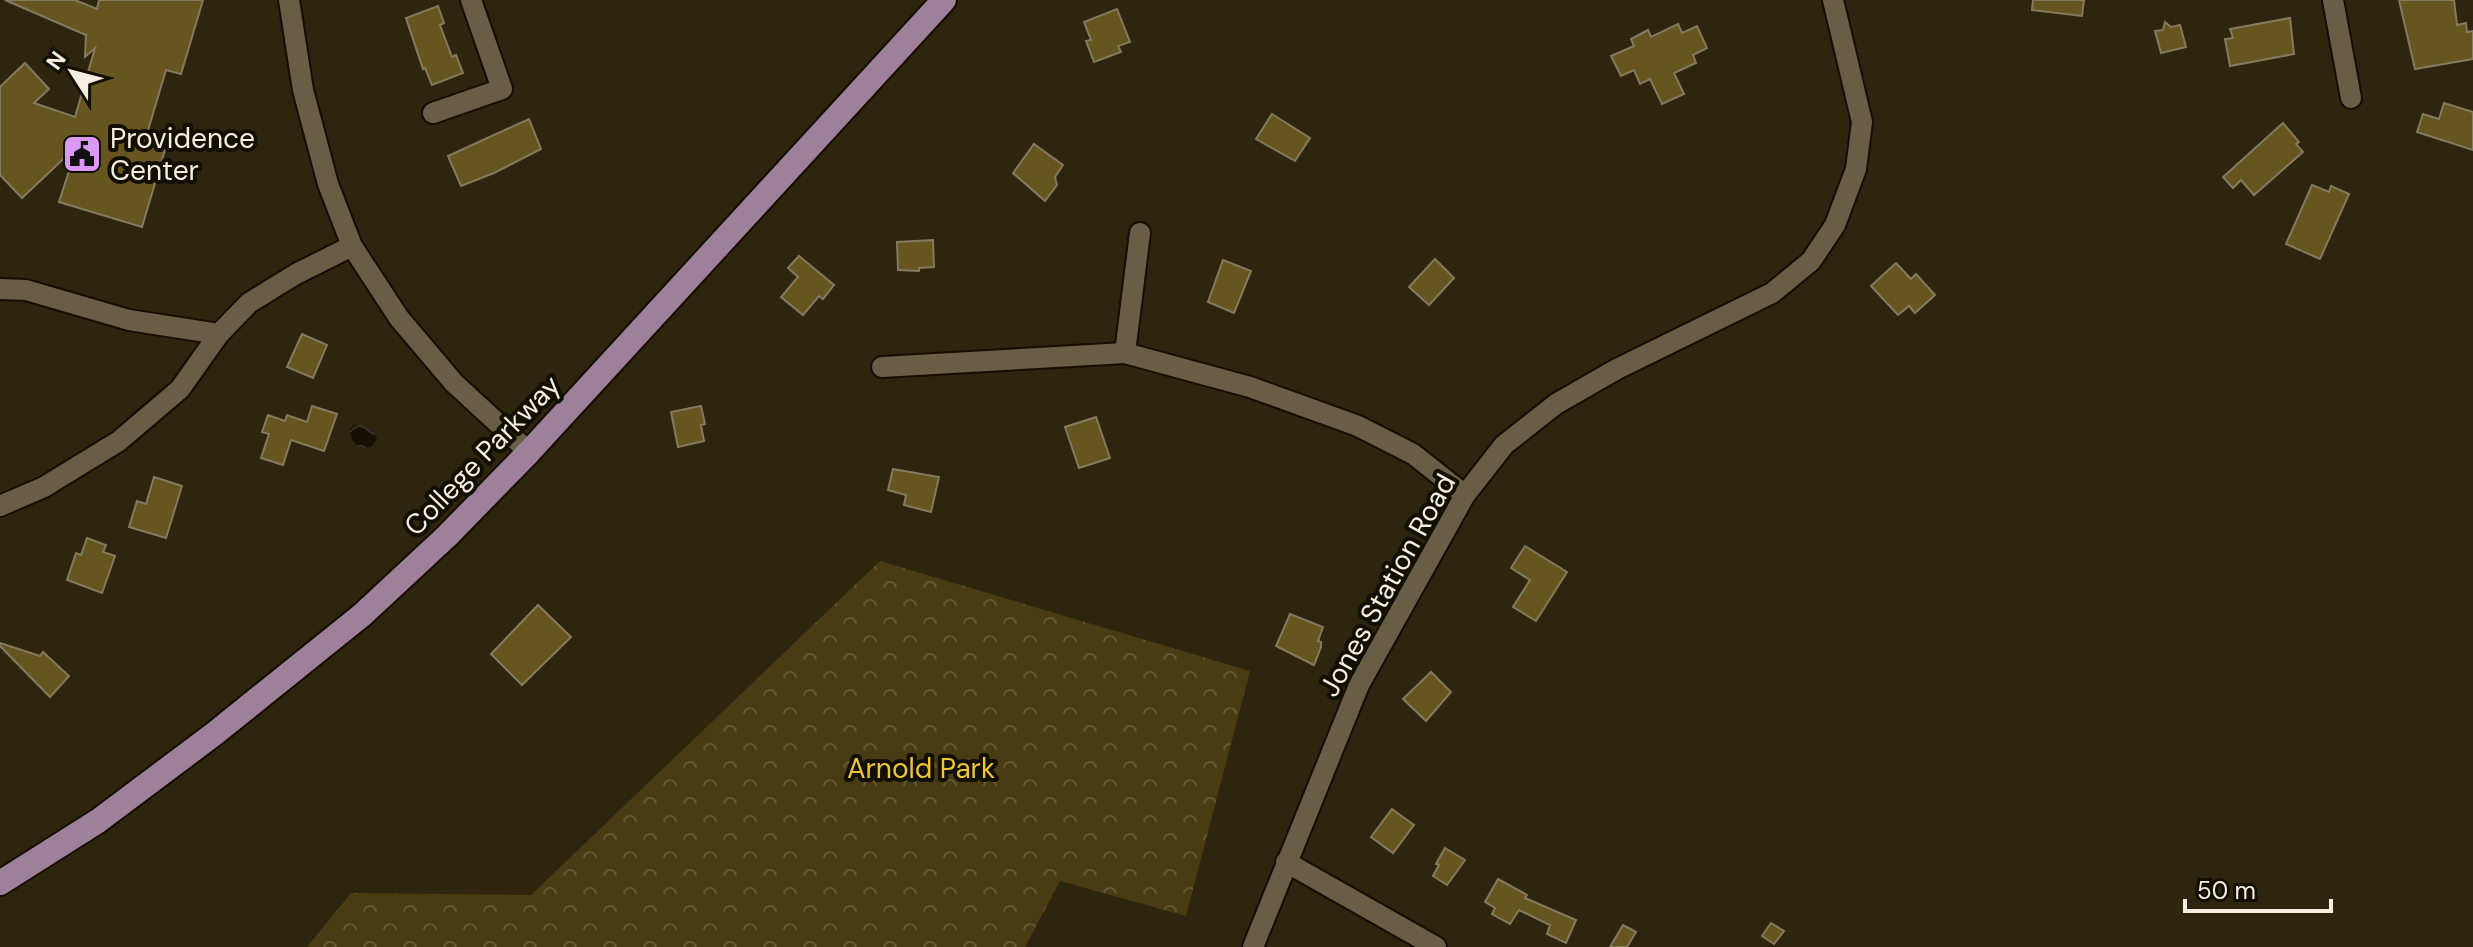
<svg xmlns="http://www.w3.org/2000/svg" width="2473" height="947" font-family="'DM Sans',sans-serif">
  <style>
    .forest { fill: url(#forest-crowns) }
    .water { fill: url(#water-waves) }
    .building { fill: #66551e; stroke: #837b60; stroke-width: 2 }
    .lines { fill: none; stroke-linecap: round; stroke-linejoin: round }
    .minor-casing { stroke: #150e00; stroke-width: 24 }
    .major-casing { stroke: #150e00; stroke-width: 28 }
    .minor { stroke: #675e45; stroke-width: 20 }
    .major { stroke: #9e809b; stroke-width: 24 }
    .labels { text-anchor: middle; stroke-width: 8; stroke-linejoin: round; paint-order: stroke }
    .poi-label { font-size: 28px; fill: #f4efe0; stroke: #120f05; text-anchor: start }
    .street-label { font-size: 28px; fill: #f4efe0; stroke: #120f05 }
    .park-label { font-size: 28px; fill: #eec637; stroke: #120f05 }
  </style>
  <defs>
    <pattern id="forest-crowns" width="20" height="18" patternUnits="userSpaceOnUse" patternTransform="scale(2)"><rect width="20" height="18" fill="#493c12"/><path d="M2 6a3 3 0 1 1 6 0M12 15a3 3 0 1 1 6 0" fill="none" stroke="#645834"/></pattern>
    <pattern id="water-waves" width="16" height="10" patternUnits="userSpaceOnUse" patternTransform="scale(2)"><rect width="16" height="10" fill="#141004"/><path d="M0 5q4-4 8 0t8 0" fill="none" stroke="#373328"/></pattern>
  </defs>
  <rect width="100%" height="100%" fill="#2d250d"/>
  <path class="forest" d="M880,561L1250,671L1186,916L1060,881L1025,947H307L351,893L531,895Z"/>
  <path class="water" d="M354,425C363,425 373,428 377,439L371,447L360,448L352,440L349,430Z"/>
  <g class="building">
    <path d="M5,0H75L97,9L99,0H203L181,74L166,70L146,137L167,143L142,227L59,202L77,146L22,198L0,175V87L25,63L49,89L34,103L75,117L95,48L85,57L86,35Z"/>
    <path d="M2033,0H2084L2082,16L2032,10Z"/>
    <path d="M2399,0H2454L2457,25L2466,23L2467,32L2473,31V59L2415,69Z"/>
    <path d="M438,6L444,23L440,25L452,57L456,55L463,73L432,85L425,68L423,69L406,18Z"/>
    <path d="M1117,9L1130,42L1118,46L1121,52L1094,62L1086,41L1091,40L1084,22Z"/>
    <path d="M2290,18L2294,54L2230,66L2225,39L2233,38L2230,29Z"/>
    <path d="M2165,22L2171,27L2180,25L2186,47L2161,53L2155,31L2163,30Z"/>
    <path d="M1678,24L1682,33L1697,26L1707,48L1693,55L1696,63L1674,73L1684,94L1662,104L1650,79L1640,84L1634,70L1621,76L1611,56L1634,46L1631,39L1648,30L1651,37Z"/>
    <path d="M2444,103L2473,112V150L2417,132L2423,114L2439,119Z"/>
    <path d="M1272,114L1310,138L1295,161L1256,139Z"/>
    <path d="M529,119L541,149L494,173L461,186L448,156Z"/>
    <path d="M2283,123L2299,142L2296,144L2303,152L2254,195L2241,180L2233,188L2223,177Z"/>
    <path d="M1034,144L1063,165L1055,177L1057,185L1045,201L1013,173Z"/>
    <path d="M2312,185L2329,192L2331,186L2349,194L2320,259L2286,244Z"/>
    <path d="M933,240L934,267L919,268V271L898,270L897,242Z"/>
    <path d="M799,256L834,285L823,299L819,296L803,315L781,297L798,277L788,268Z"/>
    <path d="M1435,259L1454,278L1429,305L1409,287Z"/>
    <path d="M1223,260L1251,271L1234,313L1208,302Z"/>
    <path d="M1896,263L1911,279L1916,274L1935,295L1915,313L1909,306L1898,315L1871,286Z"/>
    <path d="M302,334L327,345L313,378L287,367Z"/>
    <path d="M312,406L337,414L324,451L291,440L283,465L261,458L269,434L262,432L268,415L285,421L287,415L307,422Z"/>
    <path d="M701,406L705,424L701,425L704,441L678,447L671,412Z"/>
    <path d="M1096,417L1110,458L1079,468L1065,427Z"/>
    <path d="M893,469L939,477L931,512L904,505L906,495L888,490Z"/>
    <path d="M154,477L182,486L166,538L129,527L137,501L146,504Z"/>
    <path d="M87,538L106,545L103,552L115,556L102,593L67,580L76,553L81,555Z"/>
    <path d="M1525,546L1567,572L1536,621L1513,607L1530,580L1511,568Z"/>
    <path d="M538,605L571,637L522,685L491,654Z"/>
    <path d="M1290,614L1323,627L1318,641L1321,642V647L1314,665L1276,646Z"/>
    <path d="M0,643L40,656L43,652L69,676L50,697L0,646Z"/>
    <path d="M1431,672L1451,692L1426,721L1403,699Z"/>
    <path d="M1392,809L1414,825L1393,853L1371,837Z"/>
    <path d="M1445,848L1465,860L1447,885L1433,876L1439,865L1436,864Z"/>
    <path d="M1498,879L1527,895L1525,898L1576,920L1566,943L1547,934L1550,925L1519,910L1510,924L1492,914L1495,908L1485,902Z"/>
    <path d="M1771,923L1784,931L1774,944L1762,936Z"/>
    <path d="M1623,925L1636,932L1627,947H1610Z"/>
  </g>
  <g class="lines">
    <g class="minor-casing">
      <g id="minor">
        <path d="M289,0L303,90L328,184L352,246L399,318L454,383L529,452"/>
        <path d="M2333,0L2351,98"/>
        <path d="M433,113L502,89L471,0"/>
        <path d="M0,289L26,290L129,320L219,334"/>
        <path d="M1125,353L1140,233"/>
        <path d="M882,367L1125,353L1250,387L1358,426L1413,454L1465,495"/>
        <path d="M0,506L44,487L119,441L180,389L219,334L249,303L296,274L352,246"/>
        <path d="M1286,862L1436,947"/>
        <path d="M1253,947L1359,685L1465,495L1504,445L1556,404L1617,369L1772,293L1811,261L1835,225L1856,169L1862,122L1833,0"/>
      </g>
    </g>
    <g class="major-casing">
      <path id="major" d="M0,883L98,821L214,734L362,615L447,536L529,452L944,0"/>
    </g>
    <use href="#minor" class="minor"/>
    <use href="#major" class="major"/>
  </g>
  <defs>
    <g id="civic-square" transform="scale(2)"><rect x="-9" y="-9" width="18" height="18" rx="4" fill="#db99f5" stroke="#120f05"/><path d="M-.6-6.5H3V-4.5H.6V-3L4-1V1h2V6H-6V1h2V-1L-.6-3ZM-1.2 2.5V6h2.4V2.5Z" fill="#111"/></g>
  </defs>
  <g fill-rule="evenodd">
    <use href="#civic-square" x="82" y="154"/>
  </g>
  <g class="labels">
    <g class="poi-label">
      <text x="110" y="148">Providence<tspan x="110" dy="32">Center</tspan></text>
    </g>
    <g class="street-label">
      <text transform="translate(482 455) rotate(-46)" y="10">College Parkway</text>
      <text transform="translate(1387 585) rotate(-61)" y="10">Jones Station Road</text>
    </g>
    <g class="park-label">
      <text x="921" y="778">Arnold Park</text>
    </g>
  </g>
  <g transform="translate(72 72) rotate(306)" stroke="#120f05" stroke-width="6" paint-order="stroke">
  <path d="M0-6L14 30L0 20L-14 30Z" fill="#f4efe0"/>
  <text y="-12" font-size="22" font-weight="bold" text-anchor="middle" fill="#f4efe0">N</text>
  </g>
  <path d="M2185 899v12h146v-12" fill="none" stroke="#f4efe0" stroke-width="4"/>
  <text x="2197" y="899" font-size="24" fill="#f4efe0" stroke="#120f05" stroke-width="6" paint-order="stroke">50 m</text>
</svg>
